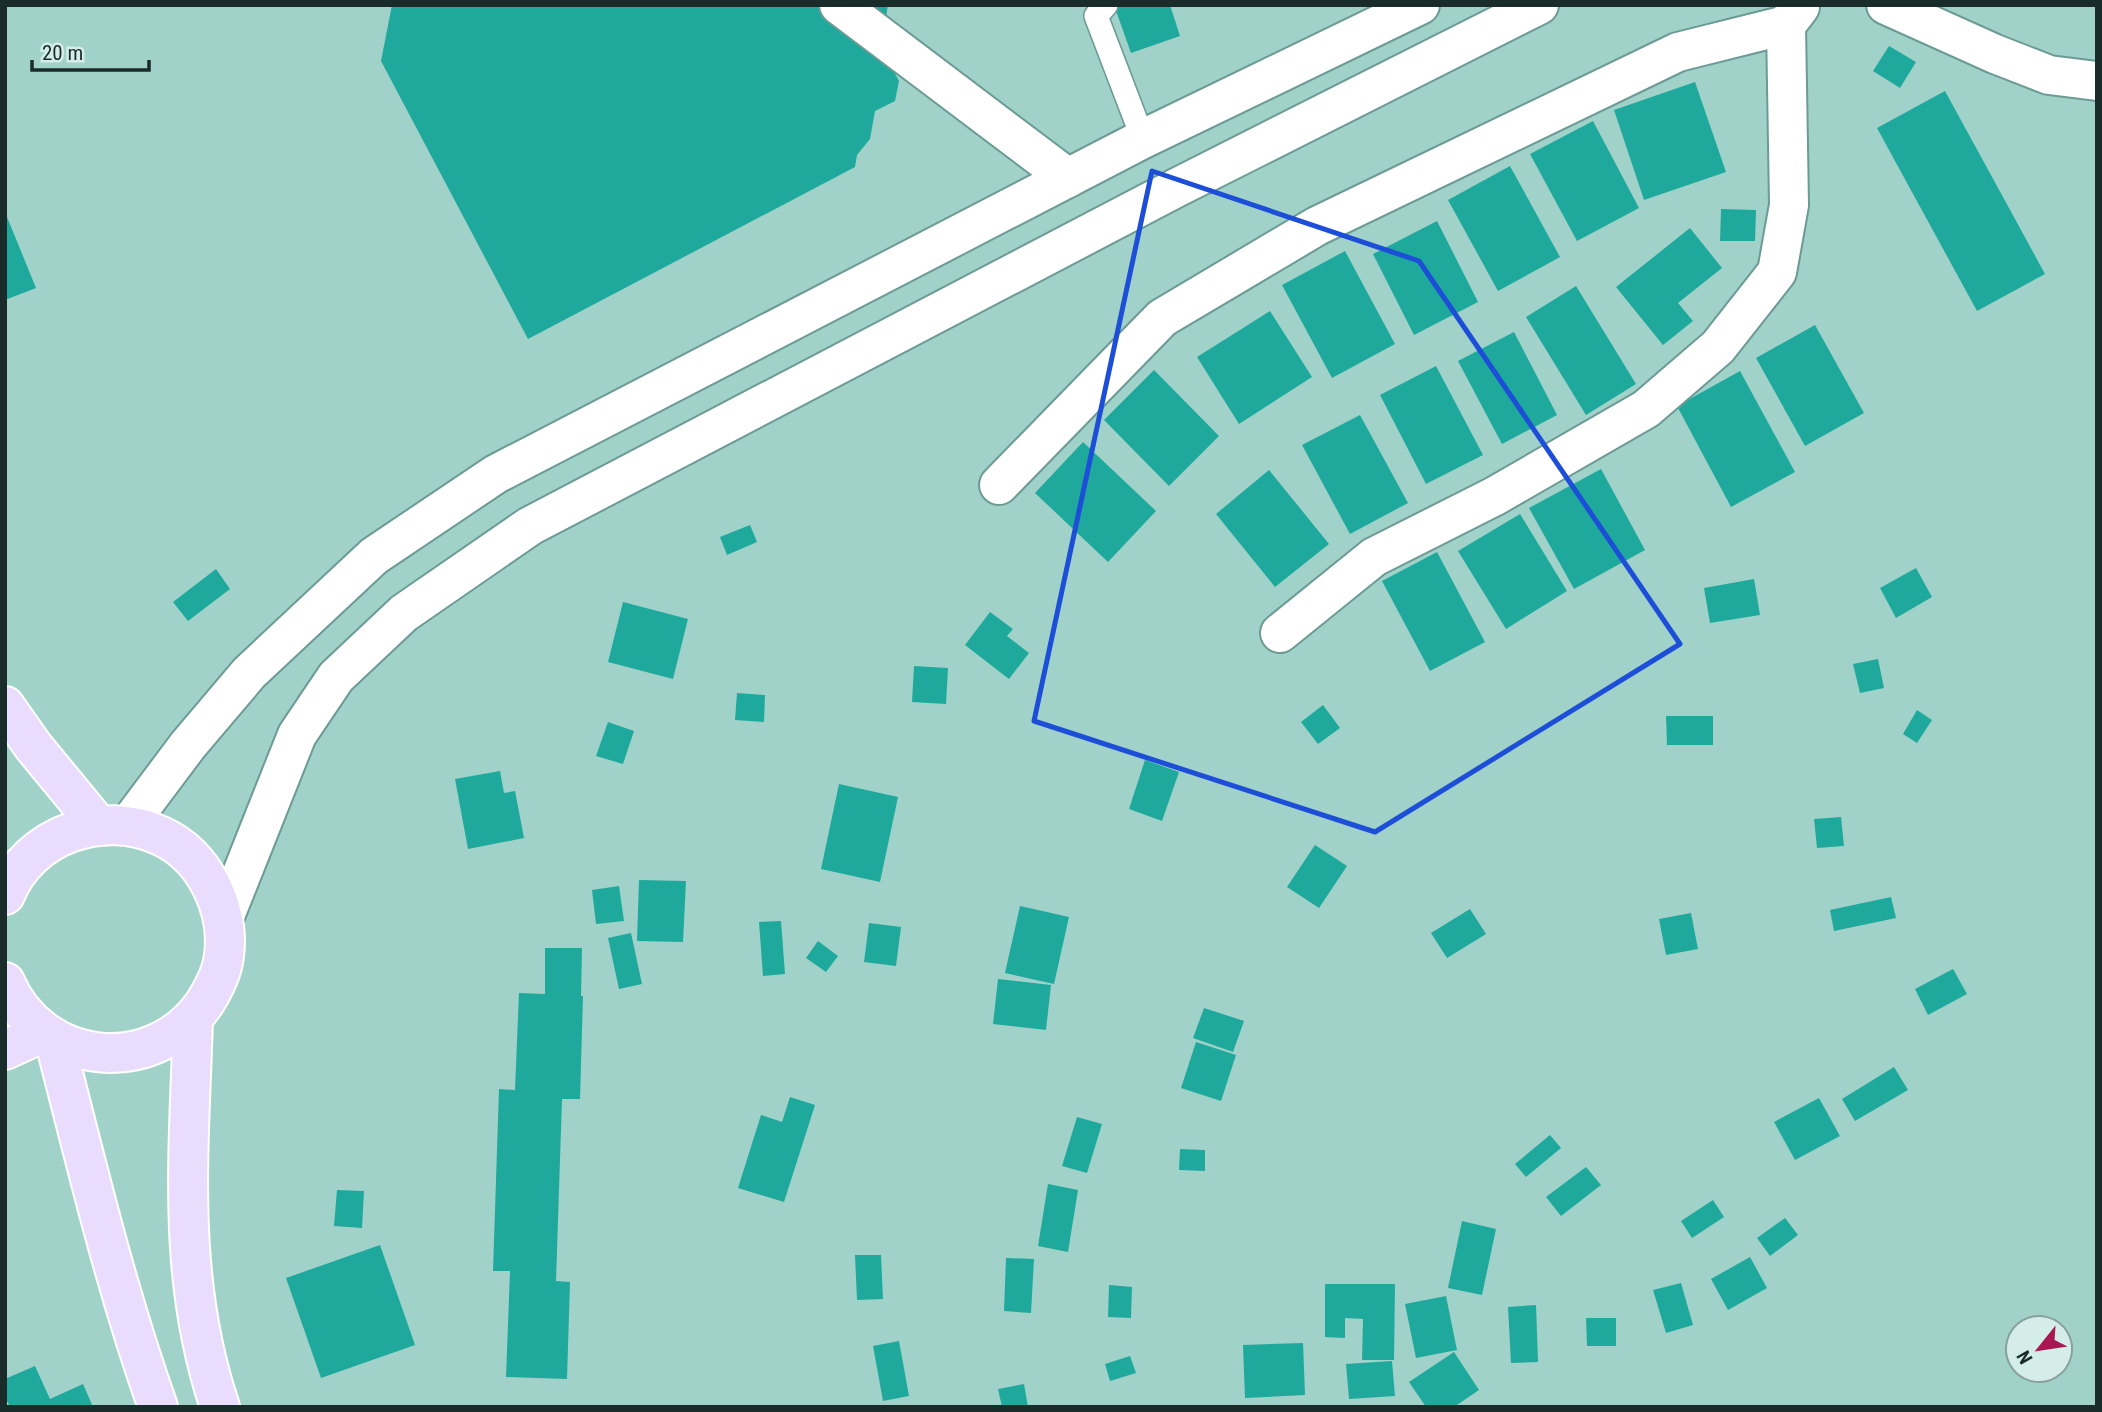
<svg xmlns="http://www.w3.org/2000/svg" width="2102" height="1412" font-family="'Roboto Condensed',sans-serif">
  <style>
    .building { fill: #1fa99c }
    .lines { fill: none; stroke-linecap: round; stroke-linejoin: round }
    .lane-casing { stroke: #6b9b94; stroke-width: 26 }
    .street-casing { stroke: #6b9b94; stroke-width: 42 }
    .secondary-casing { stroke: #6b9b94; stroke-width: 42 }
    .primary-casing { stroke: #fff; stroke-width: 42 }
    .lane { stroke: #fff; stroke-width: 23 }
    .street { stroke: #fff; stroke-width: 38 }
    .secondary { stroke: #fff; stroke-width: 38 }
    .primary { stroke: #eadcfd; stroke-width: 38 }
    .marked { fill: none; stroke: #1d4ed8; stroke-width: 5; stroke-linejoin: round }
  </style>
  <rect width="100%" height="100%" fill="#a0d2ca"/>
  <g class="building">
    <path d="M392,5H888L884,29L855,43L882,49L899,81L895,101L875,111L870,139L857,155L855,167L528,339L381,61Z"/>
    <path d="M1114,5H1170L1180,36L1131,53Z"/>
    <path d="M1889,46L1916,62L1900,88L1873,71Z"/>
    <path d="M1695,82L1726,172L1644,200L1614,110Z"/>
    <path d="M1945,91L2045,274L1977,311L1877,128Z"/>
    <path d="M1593,121L1639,208L1577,241L1530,154Z"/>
    <path d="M1510,166L1560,257L1498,291L1448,200Z"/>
    <path d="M1721,209L1756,210L1755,241H1720Z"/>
    <path d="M5,212L36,288L5,300Z"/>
    <path d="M1437,221L1478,302L1414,335L1373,254Z"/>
    <path d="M1690,228L1722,268L1678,303L1693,321L1663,345L1616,287Z"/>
    <path d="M1345,251L1395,344L1332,378L1282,285Z"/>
    <path d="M1576,286L1636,384L1586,415L1526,317Z"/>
    <path d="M1270,311L1312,377L1239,424L1197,357Z"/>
    <path d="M1815,325L1864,413L1805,446L1756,358Z"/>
    <path d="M1514,332L1557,415L1502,444L1458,361Z"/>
    <path d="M1436,366L1483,455L1426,484L1380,395Z"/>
    <path d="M1154,370L1219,436L1169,486L1104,420Z"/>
    <path d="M1740,371L1795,472L1731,507L1677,406Z"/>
    <path d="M1360,415L1408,503L1350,534L1302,445Z"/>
    <path d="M1083,442L1156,511L1108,562L1035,493Z"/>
    <path d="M1601,469L1645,550L1574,589L1529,508Z"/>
    <path d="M1269,470L1329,544L1275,587L1216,514Z"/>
    <path d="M1520,514L1567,591L1506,629L1458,551Z"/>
    <path d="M750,525L757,542L727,555L720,537Z"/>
    <path d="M1437,552L1485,642L1430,671L1382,581Z"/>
    <path d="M1916,568L1932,597L1896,618L1880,588Z"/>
    <path d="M216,569L230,589L188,621L173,602Z"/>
    <path d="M1754,579L1760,615L1710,623L1704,588Z"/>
    <path d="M623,602L688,619L673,679L608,662Z"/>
    <path d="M990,612L1013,629L1007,636L1029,653L1009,679L965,645Z"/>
    <path d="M1878,659L1884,688L1860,693L1853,664Z"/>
    <path d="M914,666L948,668L946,704L912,702Z"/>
    <path d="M737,693L765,695L764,722L735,720Z"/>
    <path d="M1323,705L1340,728L1318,744L1301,722Z"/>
    <path d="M1917,710L1932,720L1917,743L1903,734Z"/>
    <path d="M1666,716H1713V745H1667Z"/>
    <path d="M608,722L634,731L623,764L596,756Z"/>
    <path d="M1145,760L1179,772L1162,821L1129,809Z"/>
    <path d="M500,771L504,793L515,791L524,838L468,849L455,779Z"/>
    <path d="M839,784L898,797L880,882L821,869Z"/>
    <path d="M1841,817L1844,846L1817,848L1814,819Z"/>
    <path d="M1315,845L1347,866L1319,908L1287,887Z"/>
    <path d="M639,880L686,881L683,942L637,941Z"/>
    <path d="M619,886L624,921L596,924L592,890Z"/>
    <path d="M1891,897L1896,918L1834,931L1830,910Z"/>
    <path d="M1020,906L1069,917L1054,984L1005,973Z"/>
    <path d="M1470,909L1486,934L1447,958L1431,933Z"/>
    <path d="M1691,913L1698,949L1666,955L1659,919Z"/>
    <path d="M781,921L785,974L763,976L759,922Z"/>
    <path d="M869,923L901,927L896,966L864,962Z"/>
    <path d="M631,933L642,984L619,989L608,938Z"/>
    <path d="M818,941L838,956L826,972L806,958Z"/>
    <path d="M545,948H582L581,996H583L580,1099H562L556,1281L570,1282L567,1379L506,1377L510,1271H493L499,1089L515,1090L519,993L545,994Z"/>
    <path d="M1953,969L1967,994L1928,1015L1915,989Z"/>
    <path d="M998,979L1051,985L1046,1030L993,1024Z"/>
    <path d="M1204,1008L1244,1021L1233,1052L1193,1038Z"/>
    <path d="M1196,1042L1236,1055L1221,1101L1181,1088Z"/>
    <path d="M1894,1067L1908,1090L1855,1121L1842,1099Z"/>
    <path d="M790,1097L815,1105L784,1202L738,1188L761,1115L782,1122Z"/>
    <path d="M1819,1098L1840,1136L1795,1160L1774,1122Z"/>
    <path d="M1077,1117L1102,1124L1087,1173L1062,1166Z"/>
    <path d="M1550,1135L1561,1148L1526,1177L1515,1164Z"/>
    <path d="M1180,1149L1205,1150V1171L1179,1170Z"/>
    <path d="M1586,1167L1601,1185L1561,1216L1546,1197Z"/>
    <path d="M1048,1184L1078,1190L1068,1252L1038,1246Z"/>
    <path d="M337,1190L364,1191L362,1228L334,1226Z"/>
    <path d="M1713,1200L1724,1217L1692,1238L1681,1221Z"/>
    <path d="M1785,1218L1798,1235L1770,1256L1757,1238Z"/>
    <path d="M1462,1221L1496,1229L1482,1295L1448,1288Z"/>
    <path d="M380,1245L415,1345L321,1378L286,1278Z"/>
    <path d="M855,1255H881L883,1299L857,1300Z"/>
    <path d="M1750,1257L1767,1288L1728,1310L1711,1279Z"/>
    <path d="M1006,1258L1034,1259L1031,1313L1004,1311Z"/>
    <path d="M1681,1283L1693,1325L1666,1333L1653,1290Z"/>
    <path d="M1325,1284H1395L1394,1360H1362L1363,1319L1345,1318V1338L1325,1337Z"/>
    <path d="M1109,1285L1132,1287L1131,1318L1108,1317Z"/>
    <path d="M1446,1296L1457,1350L1416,1358L1405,1304Z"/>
    <path d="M1536,1305L1538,1362L1511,1363L1508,1307Z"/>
    <path d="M1586,1318H1616V1346H1587Z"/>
    <path d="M899,1341L909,1396L883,1401L873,1346Z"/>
    <path d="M1303,1343L1305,1395L1245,1398L1243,1345Z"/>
    <path d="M1454,1352L1479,1390L1454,1407H1426L1409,1382Z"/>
    <path d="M1130,1356L1136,1373L1110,1381L1105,1364Z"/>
    <path d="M1392,1361L1395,1396L1349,1399L1346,1364Z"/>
    <path d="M35,1366L50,1399L83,1384L93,1407H10L5,1397V1379Z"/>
    <path d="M1024,1384L1028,1407H1002L998,1389Z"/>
  </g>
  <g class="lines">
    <g class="lane-casing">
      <path id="lane" d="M1106,5L1096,16L1143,139"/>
    </g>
    <g class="street-casing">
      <g id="street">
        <path d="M839,5L1068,178"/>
        <path d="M1886,5L1995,54L2049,75L2097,81"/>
        <path d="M999,485L1162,318L1317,226L1678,52L1786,25"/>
        <path d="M1280,633L1374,557L1495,496L1646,409L1718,347L1777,272L1789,205L1786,25L1800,7"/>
      </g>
    </g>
    <g class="secondary-casing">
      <g id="secondary">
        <path d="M128,825L188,745L249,673L374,556L496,474L1143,139L1420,5"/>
        <path d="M223,921L297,735L336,677L404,613L530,526L1176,188L1539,5"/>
      </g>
    </g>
    <g class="primary-casing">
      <g id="primary">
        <path d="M5,706L33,746L98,825"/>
        <path d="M5,895C29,834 104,809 161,836C205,856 230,909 224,956C222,973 213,990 204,1004C151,1079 40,1065 5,982"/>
        <path d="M193,1019C189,1153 176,1277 220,1407"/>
        <path d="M54,1038C86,1162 115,1286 158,1407"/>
        <path d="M5,1050L44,1032"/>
      </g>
    </g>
    <use href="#lane" class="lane"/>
    <use href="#street" class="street"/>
    <use href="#secondary" class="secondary"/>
    <use href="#primary" class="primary"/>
  </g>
  <path class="marked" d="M1152,171L1419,261L1680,644L1375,832L1034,721Z"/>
  <rect width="2102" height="1412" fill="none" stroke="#192c2a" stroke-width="14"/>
  <g transform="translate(2039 1349) rotate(240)"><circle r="33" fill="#d4ede9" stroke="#89a09d" stroke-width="2"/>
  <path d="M0-5L12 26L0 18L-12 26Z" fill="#a81751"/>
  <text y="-10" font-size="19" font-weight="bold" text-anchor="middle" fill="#192c2a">N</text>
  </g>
  <path d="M32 60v10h117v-10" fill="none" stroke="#192c2a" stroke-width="3.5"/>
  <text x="42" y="60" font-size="21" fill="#192c2a" stroke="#d4ede9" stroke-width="5" paint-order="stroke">20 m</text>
</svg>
